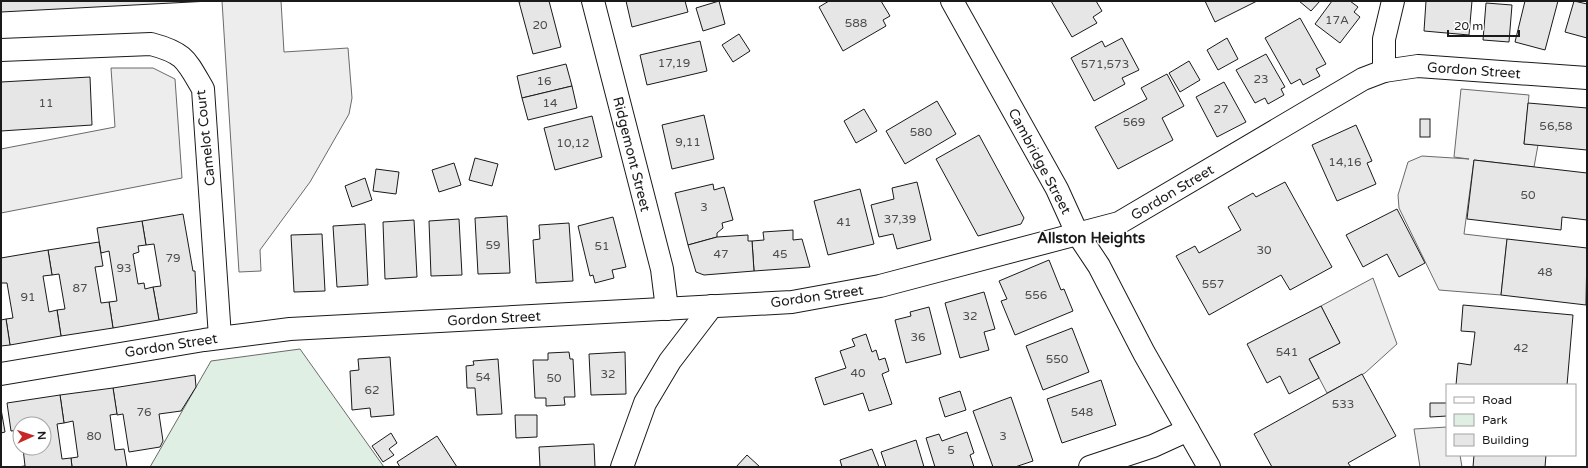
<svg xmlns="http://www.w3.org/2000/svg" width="1588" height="468" font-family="'Varela Round',sans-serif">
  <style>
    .green { fill: #e0efe3; stroke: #6a6a6a }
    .parking { fill: #ededed; stroke: #6a6a6a }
    .building { fill: #e6e6e6; stroke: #1a1a1a }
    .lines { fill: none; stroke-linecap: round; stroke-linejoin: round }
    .minor-casing { stroke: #1a1a1a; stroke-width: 24 }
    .major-casing { stroke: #1a1a1a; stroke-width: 24 }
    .minor { stroke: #fff; stroke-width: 22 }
    .major { stroke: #fff; stroke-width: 22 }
    .labels { text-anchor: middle; stroke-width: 3; stroke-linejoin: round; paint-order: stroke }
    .number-label { font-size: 12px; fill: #4d4d4d }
    .street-label { font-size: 14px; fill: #1a1a1a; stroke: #fff }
    .neighbourhood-label { font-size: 15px; font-weight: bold; fill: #1a1a1a; stroke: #fff }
  </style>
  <rect width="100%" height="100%" fill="#fff"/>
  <path class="green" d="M300,349L384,467H150L211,361Z"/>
  <g class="parking">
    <path d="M222,1H281L284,52L348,48L352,98L349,114L310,182L260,250L261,271L239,272Z"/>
    <path d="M111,68H153L175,79L182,178L1,213V149L115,127Z"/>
    <path d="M1461,89L1529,95L1524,144L1538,145L1534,167L1474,160L1464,234L1507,239L1501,295L1439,290L1399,208L1398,195L1408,162L1422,156L1469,159L1454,157Z"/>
    <path d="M1373,278L1397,344L1365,373L1327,393L1309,359L1340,343L1321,306Z"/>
    <path d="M1447,427V455H1460L1462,467H1420L1414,429Z"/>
  </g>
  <g class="building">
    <path d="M1,1H210L1,12Z"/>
    <path d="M524,1H549L561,47L533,54L519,2Z"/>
    <path d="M626,1H685L688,12L632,27Z"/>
    <path d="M719,1L725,24L703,31L696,8Z"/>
    <path d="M829,1H881L890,16L883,20L886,26L843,51L819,7Z"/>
    <path d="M1051,1H1096L1102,11L1093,17L1097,23L1072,37Z"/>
    <path d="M1205,1H1257L1215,22Z"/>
    <path d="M1299,1H1320L1311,11Z"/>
    <path d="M1332,1H1350L1358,7L1354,12L1360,17L1340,43L1315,24Z"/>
    <path d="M1426,1H1472L1469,35L1424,31Z"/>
    <path d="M1525,1H1558L1545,50L1515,42Z"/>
    <path d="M1574,1L1587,4V38L1565,32Z"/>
    <path d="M1486,3L1512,5L1509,42L1483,40Z"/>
    <path d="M1300,18L1326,64L1316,69L1320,76L1303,85L1300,79L1291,84L1265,38Z"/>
    <path d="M739,34L750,51L733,62L722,45Z"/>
    <path d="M1122,38L1139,70L1122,78L1125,84L1094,101L1071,58L1102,41L1105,47Z"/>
    <path d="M1227,38L1238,59L1218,70L1207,50Z"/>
    <path d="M700,41L707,71L647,85L640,55Z"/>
    <path d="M1266,54L1285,87L1281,89L1284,95L1268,104L1265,98L1255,103L1236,70Z"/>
    <path d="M1189,61L1200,80L1180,92L1169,73Z"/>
    <path d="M566,64L572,86L522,98L517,76Z"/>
    <path d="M1167,74L1184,106L1162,118L1173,140L1118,169L1095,127L1147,99L1141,88Z"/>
    <path d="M90,77L92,125L1,131V82Z"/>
    <path d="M1224,82L1246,122L1217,137L1196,97Z"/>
    <path d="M572,86L577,108L528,120L522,98Z"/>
    <path d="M937,101L956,134L905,164L886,131Z"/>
    <path d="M1528,103L1587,108V150L1524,144Z"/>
    <path d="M864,109L877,131L856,143L844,121Z"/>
    <path d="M704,115L714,159L672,169L662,125Z"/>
    <path d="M592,116L602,157L555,170L544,128Z"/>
    <rect x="1420" y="119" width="10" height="18"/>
    <path d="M1356,125L1372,161L1367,163L1376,184L1337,201L1312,145Z"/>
    <path d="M979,135L1024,218L1021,224L978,236L936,159Z"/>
    <path d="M475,158L498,164L492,186L469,180Z"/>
    <path d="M1474,160L1587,173V220L1562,217L1561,230L1467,219Z"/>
    <path d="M454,163L461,185L439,192L432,170Z"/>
    <path d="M376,169L399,172L396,194L373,191Z"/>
    <path d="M365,178L372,200L352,207L345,186Z"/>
    <path d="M917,182L931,240L897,249L893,234L879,237L871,205L894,199L892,188Z"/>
    <path d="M1285,182L1332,267L1290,290L1281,275L1209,315L1176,256L1195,246L1199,253L1241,230L1228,207L1253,193L1256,197Z"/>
    <path d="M713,184L714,190L724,187L733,220L722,223L723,228L717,233V237L688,245L675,193Z"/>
    <path d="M860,189L874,244L828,255L814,201Z"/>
    <path d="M1397,209L1425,263L1399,277L1387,254L1363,267L1346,235Z"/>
    <path d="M183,214L193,271H195L197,313L159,320L153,287L161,286L154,244L146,245L142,221Z"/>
    <path d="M507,216L510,273L478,274L475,218Z"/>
    <path d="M613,217L626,267L612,270L614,278L595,283L593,275L590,276L578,226Z"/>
    <path d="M459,219L462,275L431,276L429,221Z"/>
    <path d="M414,220L417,277L385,279L383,222Z"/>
    <path d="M142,221L146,245L138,246L139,252L133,254L138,284L144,283L145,289L153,287L159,320L113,328L109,302L117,301L109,251L101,253L97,228Z"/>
    <path d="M569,223L573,281L536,283L533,240L540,239L539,225Z"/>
    <path d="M365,224L368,285L337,287L333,226Z"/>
    <path d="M793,230V240L802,239L810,267L754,271L752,241L764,240L763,232Z"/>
    <path d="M322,234L325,291L294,292L291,235Z"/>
    <path d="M748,235V241H752L754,271L704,275L696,272L688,245L717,237Z"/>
    <path d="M1507,239L1587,248L1586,305L1501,295Z"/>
    <path d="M99,242L103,266L95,267L101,303L109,302L113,328L61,336L57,310L65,309L59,274L52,275L48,250Z"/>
    <path d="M48,250L52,275L43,276L49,312L57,310L61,336L10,345L6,319L13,318L7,283H1V258Z"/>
    <path d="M1049,260L1061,290L1064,289L1073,311L1015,335L1001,301L1007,299L999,281Z"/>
    <path d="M984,292L995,329L984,332L989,350L960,358L945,303Z"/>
    <path d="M1463,305L1573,315L1567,385H1456L1458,363L1471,365L1475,332L1461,331Z"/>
    <path d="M1321,306L1340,343L1309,359L1319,378L1289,394L1280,376L1267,383L1247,344Z"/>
    <path d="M929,307L941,354L906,363L895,320L911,316L910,312Z"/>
    <path d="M6,319L10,345L1,346V320Z"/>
    <path d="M1072,328L1089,372L1043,390L1026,346Z"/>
    <path d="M866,334L872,352L876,350L879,360L885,358L889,371L882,374L892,404L869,411L863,393L824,405L815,378L846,368L840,351L855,346L852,339Z"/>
    <path d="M569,352L570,359H573L575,397H564L565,405L546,406V398H535L533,360H548V353Z"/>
    <path d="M625,352L626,394L591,395L589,354Z"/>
    <path d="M390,357L394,415L371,417L370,408L352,410L350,371L359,370L358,359Z"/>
    <path d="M498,359L502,414L477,415L475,388H467L466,366L474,365L473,361Z"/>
    <path d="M1362,374L1396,436L1348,463L1351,467H1272L1254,434Z"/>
    <path d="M195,375L196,387L181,411L159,414L163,441L160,447L129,452L123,414L117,415L113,388Z"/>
    <path d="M1101,380L1116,425L1062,443L1047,399Z"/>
    <path d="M113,388L117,414L110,415L115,450L124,449L127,467H72L71,458L78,457L73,421L64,423L60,395Z"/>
    <path d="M960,391L966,410L945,417L939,398Z"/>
    <path d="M60,395L64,423L57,424L62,459L71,458L72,467H17L25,466L23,448H44V424H20V430L11,431L7,403Z"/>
    <path d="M1011,397L1033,461L1015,467H993L973,411Z"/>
    <path d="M1430,403H1447V416L1430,417Z"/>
    <path d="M1,409L5,432L1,433Z"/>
    <path d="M515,415H537V437L516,438Z"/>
    <path d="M967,432L974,453L970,455L974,467H935L926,438L939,434L942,441Z"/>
    <path d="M391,433L397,443L389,449L394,455L383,462L372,446Z"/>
    <path d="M437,436L457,467H400L397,462Z"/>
    <path d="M916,440L924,467H886L881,452Z"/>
    <path d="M594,444L595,467H540L539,447Z"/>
    <path d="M872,449L879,467H842L840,460Z"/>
    <path d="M747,455L760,467H736Z"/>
    <path d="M1474,455H1546L1545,467H1473Z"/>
  </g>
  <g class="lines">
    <g class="minor-casing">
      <g id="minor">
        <path d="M593,1L662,269L667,309"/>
        <path d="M1,50L151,44C185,53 186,60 203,89L220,337"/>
        <path d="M1384,71V39L1393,1"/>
        <path d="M1,374L204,340L290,329L792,302L880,286L1119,223L1363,79L1384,71L1418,66L1587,78"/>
        <path d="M622,467L645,403L670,361L712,306"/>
        <path d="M1090,467L1153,446L1188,430"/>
      </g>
    </g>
    <g class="major-casing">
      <path id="major" d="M952,1L1057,189L1077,233L1099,266L1144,353L1209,467"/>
    </g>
    <use href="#minor" class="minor"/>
    <use href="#major" class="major"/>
  </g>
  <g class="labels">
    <g class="number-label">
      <text x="1337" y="24">17A</text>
      <text x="856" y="27">588</text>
      <text x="540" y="29">20</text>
      <text x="674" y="67">17,19</text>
      <text x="1105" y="68">571,573</text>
      <text x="1261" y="83">23</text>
      <text x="544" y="85">16</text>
      <text x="46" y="107">11</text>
      <text x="550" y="107">14</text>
      <text x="1221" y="113">27</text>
      <text x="1134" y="126">569</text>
      <text x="1556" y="130">56,58</text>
      <text x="921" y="136">580</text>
      <text x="688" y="146">9,11</text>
      <text x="573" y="147">10,12</text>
      <text x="1345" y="166">14,16</text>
      <text x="1528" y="199">50</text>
      <text x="704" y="211">3</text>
      <text x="900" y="223">37,39</text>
      <text x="844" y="226">41</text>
      <text x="493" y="249">59</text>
      <text x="602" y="250">51</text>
      <text x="1264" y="254">30</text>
      <text x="721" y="258">47</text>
      <text x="780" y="258">45</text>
      <text x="173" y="262">79</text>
      <text x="124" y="272">93</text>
      <text x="1545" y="276">48</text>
      <text x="1213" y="288">557</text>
      <text x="80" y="292">87</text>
      <text x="1036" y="299">556</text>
      <text x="28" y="301">91</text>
      <text x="970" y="320">32</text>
      <text x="918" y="341">36</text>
      <text x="1521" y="352">42</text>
      <text x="1287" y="356">541</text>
      <text x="1057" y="363">550</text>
      <text x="858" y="377">40</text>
      <text x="608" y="378">32</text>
      <text x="483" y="381">54</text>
      <text x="554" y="382">50</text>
      <text x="372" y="394">62</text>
      <text x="1343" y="408">533</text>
      <text x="144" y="416">76</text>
      <text x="1082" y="416">548</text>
      <text x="94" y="440">80</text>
      <text x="1003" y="440">3</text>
      <text x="951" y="454">5</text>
    </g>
    <g class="street-label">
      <text transform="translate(1474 70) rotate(4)" y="5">Gordon Street</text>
      <text transform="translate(205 138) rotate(-96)" y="5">Camelot Court</text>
      <text transform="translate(632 154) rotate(76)" y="5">Ridgemont Street</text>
      <text transform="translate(1040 161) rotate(62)" y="5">Cambridge Street</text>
      <text transform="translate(1172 192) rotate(-31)" y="5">Gordon Street</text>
      <text transform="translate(817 296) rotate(-8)" y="5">Gordon Street</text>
      <text transform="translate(494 318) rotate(-3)" y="5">Gordon Street</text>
      <text transform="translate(171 345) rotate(-9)" y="5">Gordon Street</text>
    </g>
    <g class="neighbourhood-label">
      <text x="1091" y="243">Allston Heights</text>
    </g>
  </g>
  <rect width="1588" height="468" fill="none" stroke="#1a1a1a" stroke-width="4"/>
  <rect x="1446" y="384" width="130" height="72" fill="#ffffff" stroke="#a3a3a3"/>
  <rect x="1454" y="397" width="20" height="6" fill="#ffffff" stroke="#a3a3a3"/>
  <text x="1482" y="404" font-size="12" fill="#1a1a1a">Road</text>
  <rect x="1454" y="414" width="20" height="12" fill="#e0efe3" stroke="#a3a3a3"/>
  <text x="1482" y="424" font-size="12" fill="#1a1a1a">Park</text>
  <rect x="1454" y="434" width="20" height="12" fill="#e6e6e6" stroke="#a3a3a3"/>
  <text x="1482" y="444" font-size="12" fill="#1a1a1a">Building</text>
  <g transform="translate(32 436) rotate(87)"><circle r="19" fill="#ffffff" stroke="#a3a3a3"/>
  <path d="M0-3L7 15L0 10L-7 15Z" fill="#c62828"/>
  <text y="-6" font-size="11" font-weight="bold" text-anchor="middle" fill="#1a1a1a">N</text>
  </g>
  <path d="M1448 30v6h71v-6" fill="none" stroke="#1a1a1a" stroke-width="2"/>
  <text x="1454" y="30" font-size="12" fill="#1a1a1a" stroke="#ffffff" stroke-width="3" paint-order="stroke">20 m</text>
</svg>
